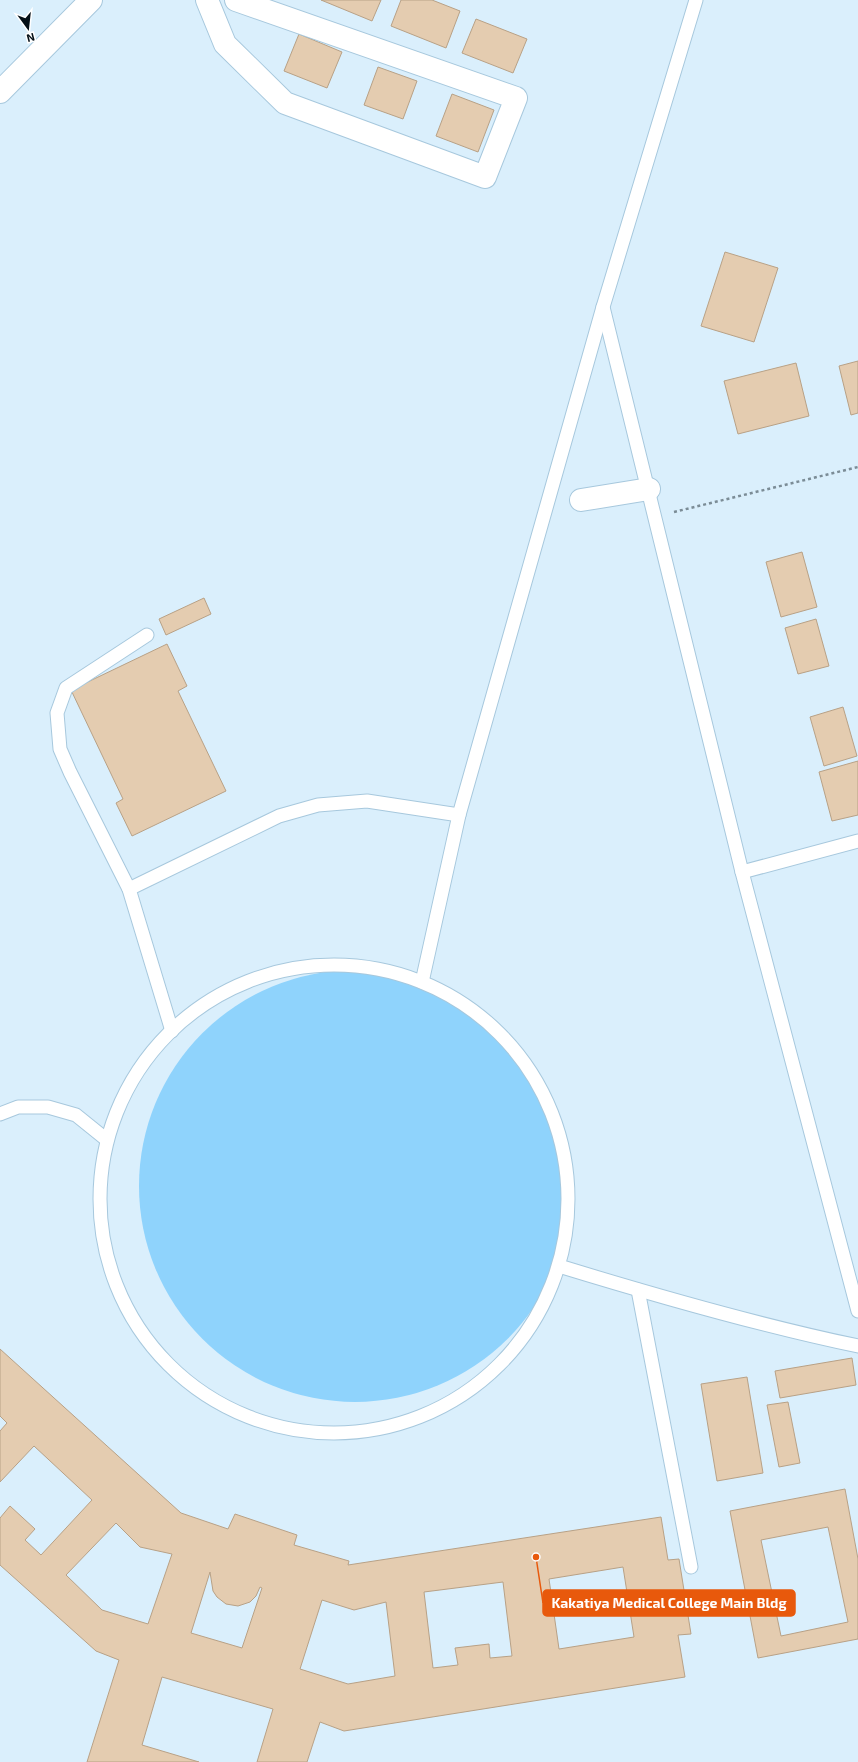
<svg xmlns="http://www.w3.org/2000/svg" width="858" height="1762" font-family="'Exo 2',sans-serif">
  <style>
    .green { fill: #8fd3fc }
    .building { fill: #e4ccb0; stroke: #b8a186; fill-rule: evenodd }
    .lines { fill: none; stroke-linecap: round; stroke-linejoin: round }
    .lane-casing { stroke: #a7c8dd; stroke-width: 15 }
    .street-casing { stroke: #a7c8dd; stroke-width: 24 }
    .path { stroke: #7b8c96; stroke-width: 2.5; stroke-dasharray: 3 3; stroke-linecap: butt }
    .lane { stroke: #fff; stroke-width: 13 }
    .street { stroke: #fff; stroke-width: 22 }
    .leader { fill: none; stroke: #e8590c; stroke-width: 1.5 }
    .callout-dot { fill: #e8590c; stroke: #fff; stroke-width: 1.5 }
    .callout { fill: #e8590c; stroke: #e8590c; stroke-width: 1.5 }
    .callout-label { font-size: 14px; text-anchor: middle; font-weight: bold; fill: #fff }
  </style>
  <rect width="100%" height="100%" fill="#daeffc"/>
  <circle class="green" cx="355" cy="1186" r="216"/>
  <g class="building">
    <path d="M321,0H381L372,21Z"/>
    <path d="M401,0H432L460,11L446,48L391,26Z"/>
    <path d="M476,19L527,39L513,73L462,53Z"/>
    <path d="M299,34L342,52L327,88L284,71Z"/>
    <path d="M378,67L417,81L403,119L364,105Z"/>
    <path d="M452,94L494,110L478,152L436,136Z"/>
    <path d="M725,252L778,268L754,342L701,326Z"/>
    <path d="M858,361V413L851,415L839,366Z"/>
    <path d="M796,363L809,416L738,434L724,381Z"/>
    <path d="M802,552L817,607L781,617L766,562Z"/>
    <path d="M204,598L211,614L166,635L159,619Z"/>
    <path d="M816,619L829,666L798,674L785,628Z"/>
    <path d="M167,644L187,686L178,691L226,791L132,836L116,803L123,799L71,690Z"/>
    <path d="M843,707L857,756L824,766L810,717Z"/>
    <path d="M858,761V815L832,821L819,772Z"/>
    <path d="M0,1349L181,1513L228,1529L235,1514L297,1535L294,1545L349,1561L348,1565L661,1517L668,1560L679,1559L691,1634L678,1635L685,1677L344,1731L320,1722L307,1762H257L273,1709L162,1677L142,1745L199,1762H87L119,1660L96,1651L0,1565V1518L10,1506L35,1529L25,1540L41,1555L92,1500L34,1446L0,1482V1431L7,1423L0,1416ZM116,1523L140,1547L172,1554L148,1624L102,1610L66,1575ZM623,1567L634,1637L559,1649L549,1579ZM210,1572L213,1591L217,1597L226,1604L238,1606L250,1602L256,1596L260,1587L262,1588L242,1648L191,1633ZM503,1582L512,1656L490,1658L489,1644L455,1648L458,1665L433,1668L424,1592ZM322,1600L354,1610L386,1602L395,1676L348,1684L300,1669Z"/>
    <path d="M852,1358L856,1385L780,1398L775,1371Z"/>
    <path d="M747,1377L763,1473L717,1481L701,1384Z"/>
    <path d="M788,1402L800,1463L779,1467L767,1405Z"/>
    <path d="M845,1489L858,1559V1639L758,1658L730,1511ZM828,1527L848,1622L781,1636L761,1540Z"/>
  </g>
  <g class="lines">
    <g class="lane-casing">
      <g id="lane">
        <path d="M603,307L742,872L858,1311"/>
        <path d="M147,635L66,688L57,713L60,749L70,772L129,889L172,1031"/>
        <path d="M742,872L858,841"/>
        <path d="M129,889L279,816L318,805L367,801L459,815"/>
        <circle cx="334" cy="1199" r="234"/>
        <path d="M422,982L459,815L603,307L696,0"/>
        <path d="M0,1114L18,1107H48L76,1115L107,1140"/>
        <path d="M559,1266C657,1296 757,1325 858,1346"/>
        <path d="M638,1290L691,1567"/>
      </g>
    </g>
    <g class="street-casing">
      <g id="street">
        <path d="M207,0L225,44L285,103L485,177L516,98L236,0"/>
        <path d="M0,92L91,0"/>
        <path d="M581,500L649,489"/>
      </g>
    </g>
    <path class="path" d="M674,512L858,467"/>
    <use href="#lane" class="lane"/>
    <use href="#street" class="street"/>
  </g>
  <path class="leader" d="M536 1557L543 1603"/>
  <circle class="callout-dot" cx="536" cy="1557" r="4"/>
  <rect class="callout" x="543" y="1590" width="252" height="26" rx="4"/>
  <g class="callout-label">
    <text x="669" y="1608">Kakatiya Medical College Main Bldg</text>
  </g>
  <g transform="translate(28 28) rotate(165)" stroke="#ffffff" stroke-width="3" paint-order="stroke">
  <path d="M0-3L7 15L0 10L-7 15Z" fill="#040f16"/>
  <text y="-6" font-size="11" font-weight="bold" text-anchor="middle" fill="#040f16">N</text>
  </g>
</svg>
